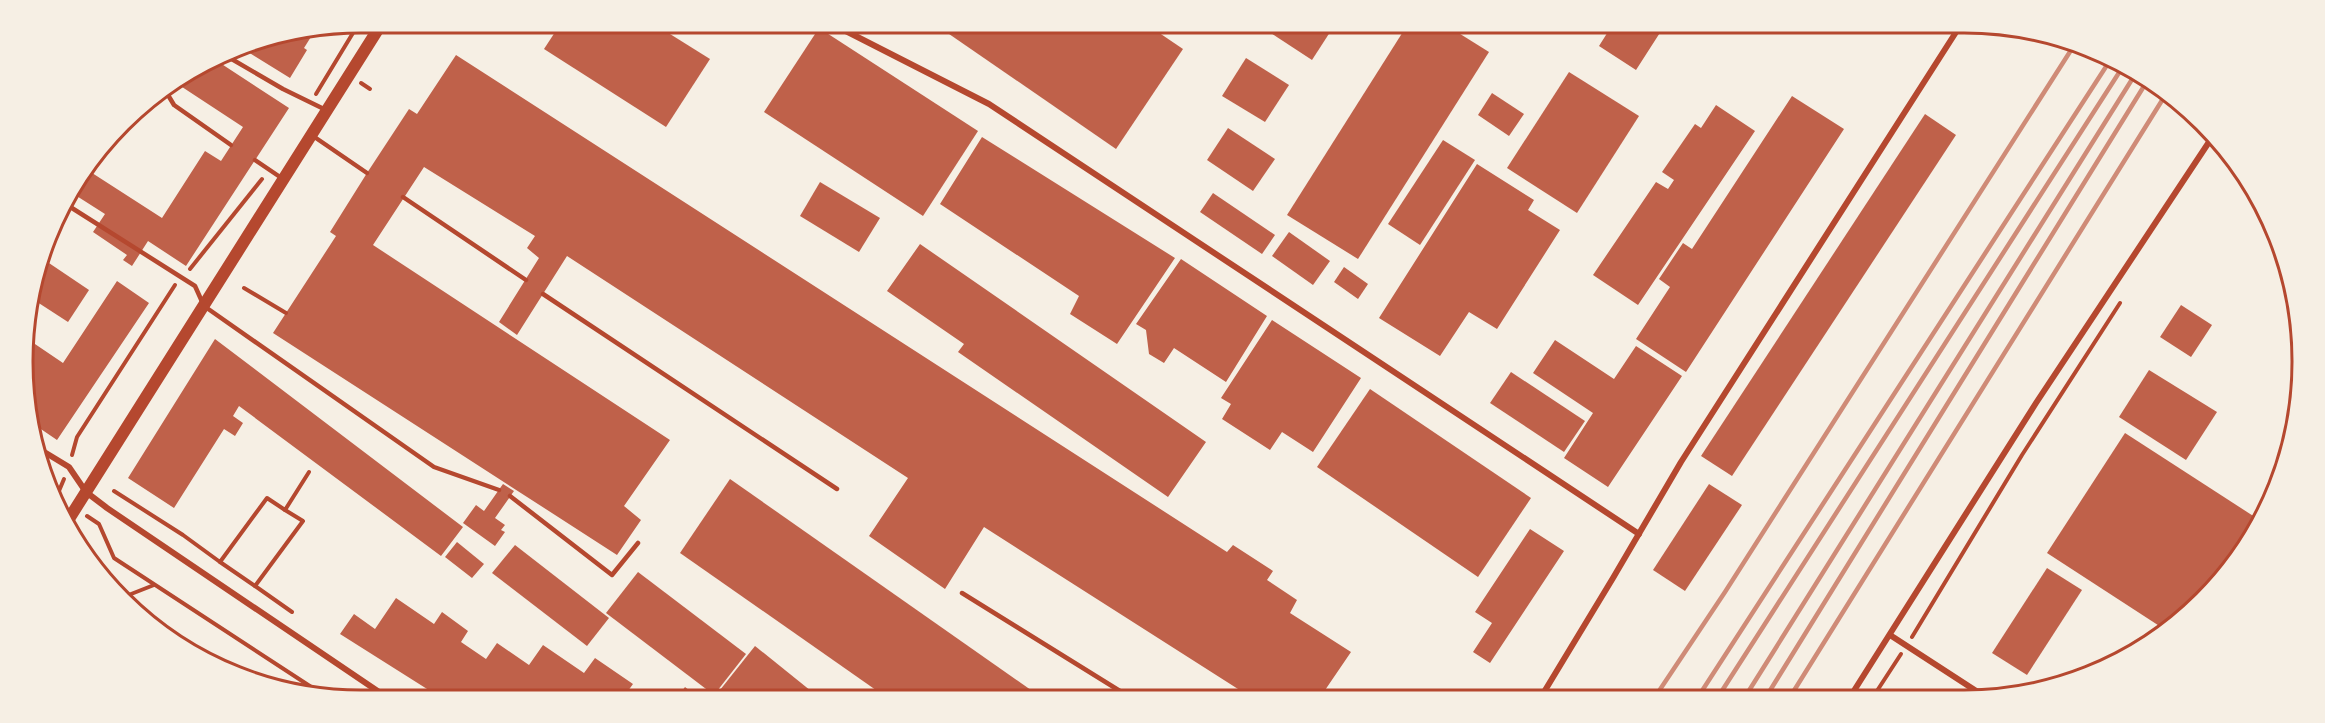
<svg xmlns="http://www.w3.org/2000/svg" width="2325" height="723" font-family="'Nunito Sans',sans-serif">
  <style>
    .building { fill: #bf614a }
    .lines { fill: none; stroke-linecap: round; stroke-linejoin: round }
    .path { stroke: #b5482f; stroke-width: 4 }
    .service { stroke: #b5482f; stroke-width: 4.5 }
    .minor { stroke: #b5482f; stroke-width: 6 }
    .secondary { stroke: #b5482f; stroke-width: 12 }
    .rail { stroke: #cf8b77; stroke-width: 4.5 }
    .rim { fill: none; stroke: #b5482f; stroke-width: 3 }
  </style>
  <rect width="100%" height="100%" fill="#f6efe4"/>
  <g class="building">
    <path d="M561,23L654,24L710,59L666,127L544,49Z"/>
    <path d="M936,25L1149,26L1183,49L1116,149Z"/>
    <path d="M1260,26H1334L1312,60Z"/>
    <path d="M1406,27H1449L1489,52L1358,259L1287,215Z"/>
    <path d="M1611,27L1655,28H1663L1636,70L1599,46Z"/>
    <path d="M819,28L978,131L923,216L764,112Z"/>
    <path d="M314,32L304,48L307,50L290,78L240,47Z"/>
    <path d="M456,55L1227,552L1233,545L1273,571L1267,580L1297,600L1290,613L1351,652L1321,696H1249L984,527L945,589L869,536L908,478L567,256L517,335L499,322L539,258L527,248L535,236L424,167L373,245L670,440L624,506L641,520L617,555L273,333L336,236L330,232L367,173L409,109L417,114Z"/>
    <path d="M1246,58L1289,85L1265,122L1222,96Z"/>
    <path d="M214,59L289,108L186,266L148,241L132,266L123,260L127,255L93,232L105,214L72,193L89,171L162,218L205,151L221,161L243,127L176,83Z"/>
    <path d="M1569,72L1639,116L1577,213L1507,168Z"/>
    <path d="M1492,93L1524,114L1509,136L1478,115Z"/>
    <path d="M1792,96L1844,129L1686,372L1636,339L1670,287L1659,279L1683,243L1692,249Z"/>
    <path d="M1716,105L1755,131L1638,305L1593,275L1656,182L1668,189L1674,180L1662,172L1695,124L1701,128Z"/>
    <path d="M1925,114L1956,135L1732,476L1701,456Z"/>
    <path d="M1228,128L1275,159L1253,191L1207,160Z"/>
    <path d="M982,137L1175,258L1117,344L1070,314L1079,296L940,204Z"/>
    <path d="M1443,140L1475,160L1420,245L1388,224Z"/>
    <path d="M1477,164L1534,200L1528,210L1560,230L1497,329L1469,312L1440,356L1379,318Z"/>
    <path d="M820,182L880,218L859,252L800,216Z"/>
    <path d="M1213,193L1275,235L1262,254L1200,212Z"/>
    <path d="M1289,232L1330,261L1313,285L1272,256Z"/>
    <path d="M920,244L1206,442L1168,497L958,352L964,344L887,291Z"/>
    <path d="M43,259L89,290L68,322L31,298Z"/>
    <path d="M1181,259L1267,316L1226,382L1174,348L1164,363L1149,354L1146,330L1136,324Z"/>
    <path d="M1344,267L1368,284L1358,299L1334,282Z"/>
    <path d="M117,281L149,303L57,440L32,423L27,349L32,342L63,363Z"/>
    <path d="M2181,305L2212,325L2191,357L2160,337Z"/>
    <path d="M1272,320L1361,378L1313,452L1282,432L1270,450L1222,419L1231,404L1221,398Z"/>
    <path d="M215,339L463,527L441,556L239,406L233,416L243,423L235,436L224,429L174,508L128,478Z"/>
    <path d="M1555,340L1614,379L1636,346L1682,376L1608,487L1564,458L1593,413L1533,373Z"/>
    <path d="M2149,370L2217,412L2186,460L2119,417Z"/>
    <path d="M1511,372L1585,421L1564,452L1490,403Z"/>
    <path d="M1370,389L1531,498L1478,577L1317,467Z"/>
    <path d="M2125,433L2261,521L2252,538L2203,601L2164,629L2047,553Z"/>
    <path d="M730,479L1038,695H883L680,553Z"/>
    <path d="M503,484L514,491L495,518L505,525L501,530L505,532L495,546L463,523L476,505L484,511Z"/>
    <path d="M1709,484L1742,505L1685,591L1653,570Z"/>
    <path d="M1530,529L1564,551L1490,663L1473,652L1492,623L1475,612Z"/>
    <path d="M457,542L484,564L472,578L445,557Z"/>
    <path d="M515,545L609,618L587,646L492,573Z"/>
    <path d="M2047,568L2082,590L2027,675L1992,653Z"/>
    <path d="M638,572L746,654L714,695L606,613Z"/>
    <path d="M396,598L434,624L442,612L468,631L461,642L486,659L497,643L529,665L543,645L584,673L595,658L633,684L625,695L435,694L340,634L354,614L375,629Z"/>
    <path d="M755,646L816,695H716Z"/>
    <path d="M685,687L695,695H679Z"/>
  </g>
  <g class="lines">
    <g class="path">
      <path d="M361,83L370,89"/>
      <path d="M316,94L359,23"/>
      <path d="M190,269L262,179"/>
      <path d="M244,288L286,313"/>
      <path d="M72,455L77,437L175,285"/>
      <path d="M114,491L183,535L220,562L267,498L285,510L309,472"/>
      <path d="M56,498L64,479"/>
      <path d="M87,516L99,524L114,558L322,694"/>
      <path d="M220,562L255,586L303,521L285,510"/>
      <path d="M255,586L292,612"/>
      <path d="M126,596L154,585"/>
      <path d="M1912,637L2022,455L2120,303"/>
      <path d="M1873,697L1901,654"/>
    </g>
    <g class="service">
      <path d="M223,54L283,89L326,110"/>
      <path d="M165,90L174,105L231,145"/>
      <path d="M313,136L367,173"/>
      <path d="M255,160L283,179"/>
      <path d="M403,197L526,280"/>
      <path d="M64,203L195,286L204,306L434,467L499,490"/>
      <path d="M543,294L837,489"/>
      <path d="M510,496L612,575L638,543"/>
      <path d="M962,593L1128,696"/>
    </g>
    <g class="minor">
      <path d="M832,24L989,104L1639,534"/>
      <path d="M36,447L69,467L86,492L107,508L382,694"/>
      <path d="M1890,635L1987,698"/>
      <path d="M1541,697L1613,578L1681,462L1958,29"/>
      <path d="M1850,697L2036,403L2211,139"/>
    </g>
    <path class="secondary" d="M67,522L382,23"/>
    <g class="rail">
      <path d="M1655,697L1725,592L2073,47"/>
      <path d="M1698,697L2109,62"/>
      <path d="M1718,697L2122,68"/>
      <path d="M1745,697L2136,73"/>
      <path d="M1766,697L2149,78"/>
      <path d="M1790,697L2166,94"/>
    </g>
  </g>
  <path d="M0 0H2325V723H0ZM361 33H1964A328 328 0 0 1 2292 361V362A328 328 0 0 1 1964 690H361A328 328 0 0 1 33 362V361A328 328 0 0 1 361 33Z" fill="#f6efe4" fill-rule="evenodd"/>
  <path class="rim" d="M361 33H1964A328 328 0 0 1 2292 361V362A328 328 0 0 1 1964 690H361A328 328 0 0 1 33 362V361A328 328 0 0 1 361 33Z"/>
</svg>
